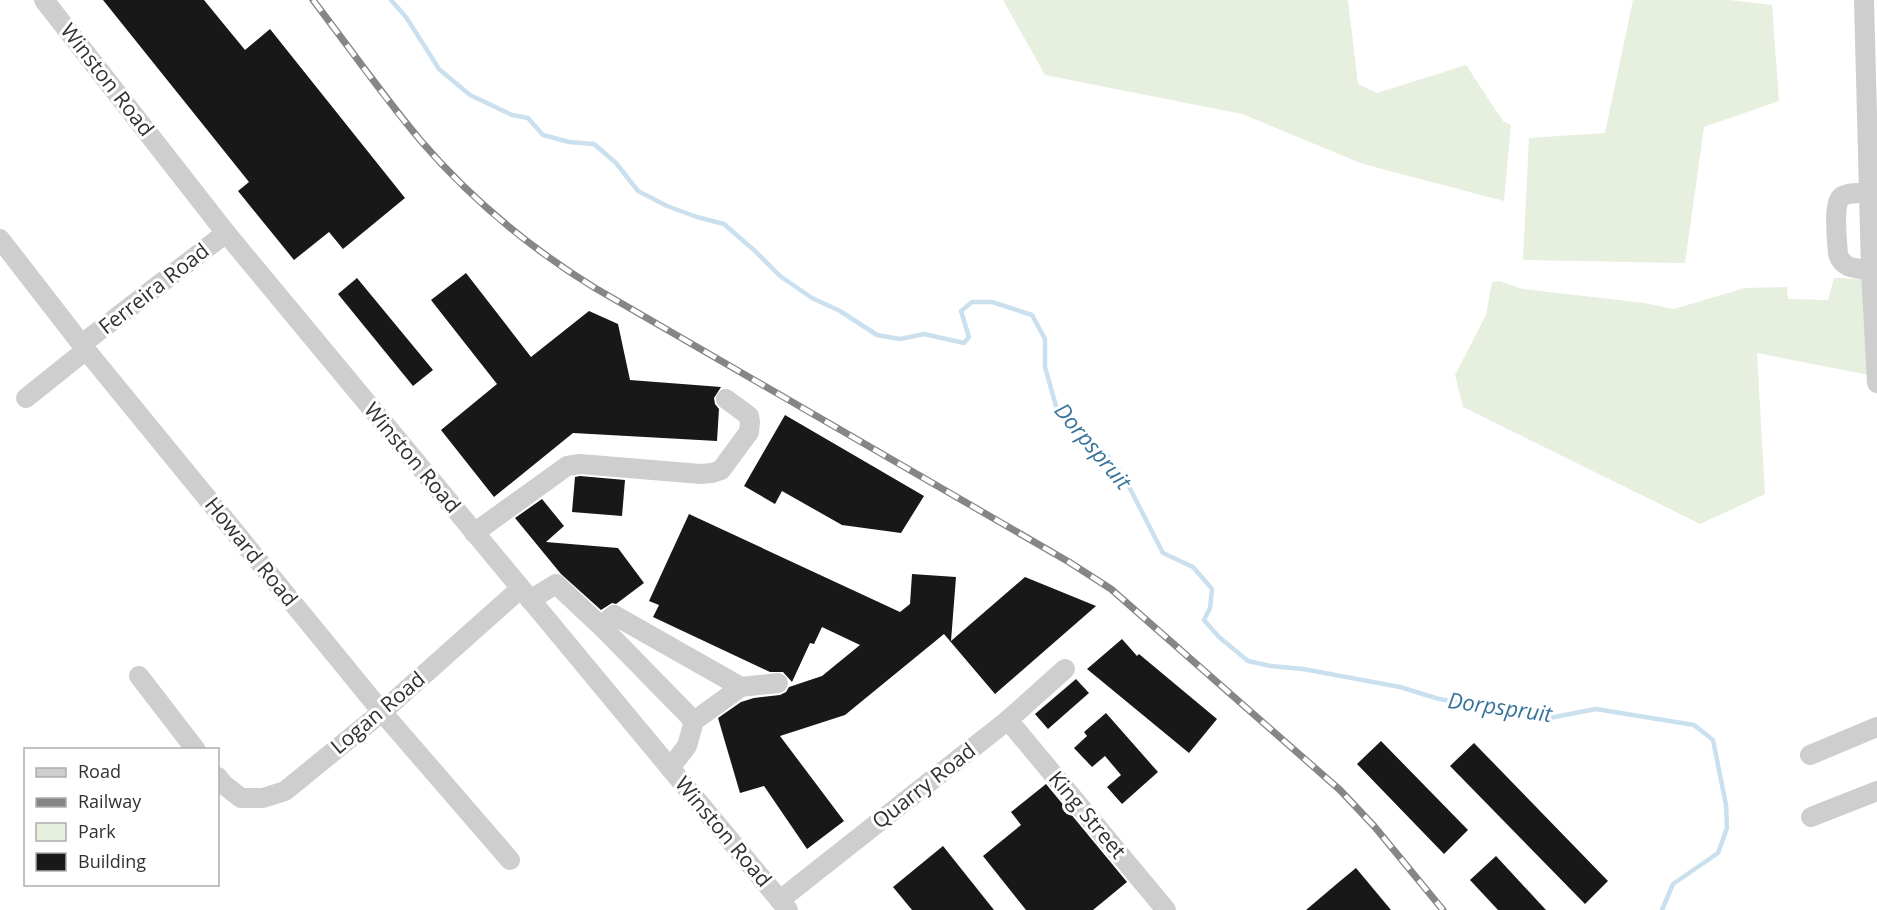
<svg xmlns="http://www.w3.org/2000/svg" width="1877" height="910" font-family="'Open Sans',sans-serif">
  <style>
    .green { fill: #e7efde }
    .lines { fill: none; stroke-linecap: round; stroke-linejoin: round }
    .stream { stroke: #cae0ef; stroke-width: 4.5 }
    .building { fill: #181818 }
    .minor { stroke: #cecece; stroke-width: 20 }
    .rail-casing { stroke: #868686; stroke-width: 7 }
    .rail { stroke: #fff; stroke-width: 4.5; stroke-dasharray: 14; stroke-linecap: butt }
    .labels { text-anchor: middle; stroke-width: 6; stroke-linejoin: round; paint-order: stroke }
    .street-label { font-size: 21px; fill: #313131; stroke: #fff }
    .water-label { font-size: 22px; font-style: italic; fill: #37739b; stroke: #fff }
  </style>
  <rect width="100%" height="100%" fill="#fff"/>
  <g class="green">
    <path d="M1003,0H1348L1358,84L1377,93L1466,65L1503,121L1511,125L1504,201L1363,164L1242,114L1045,75Z"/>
    <path d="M1633,0H1730L1772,5L1779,101L1704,127L1685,263L1523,260L1529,138L1605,133Z"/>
    <path d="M1834,278L1863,279L1869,375L1757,353L1765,494L1700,524L1463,407L1455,375L1486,315L1492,282L1499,281L1523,289L1644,303L1674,309L1745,288L1787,287L1788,299L1828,300Z"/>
  </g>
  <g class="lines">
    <path class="stream" d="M391,0L406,17L439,69L470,95L512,115L528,118L543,135L569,142L594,144L616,163L638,191L667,206L697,217L724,224L755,251L780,276L812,298L840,311L877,335L900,339L924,334L964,343L969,337L961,311L972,302H992L1032,315L1045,339V367L1056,406L1082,433L1104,452L1123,475L1163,553L1193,567L1212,589L1210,608L1204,620L1219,637L1248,661L1271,666L1303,669L1400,687L1439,699L1549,718L1596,709L1694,725L1713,740L1726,805L1727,828L1718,853L1673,884L1662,910"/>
  </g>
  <g class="building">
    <path d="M103,0H204L245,50L270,29L405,198L343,249L329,232L294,260L238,191L249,182Z"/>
    <path d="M466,273L531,357L589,311L618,324L630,380L721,387L714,398L715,404L719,409L717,441L573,433L494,497L441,430L497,384L431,300Z"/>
    <path d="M357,278L433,370L413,386L338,294Z"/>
    <path d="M785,415L924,496L901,533L842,525L782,491L775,504L744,486Z"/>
    <path d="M580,476L625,480L622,516L572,512L575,477Z"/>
    <path d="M542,499L564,526L546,542L618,548L644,583L616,604L612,603L601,610L561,574L515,518Z"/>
    <path d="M689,514L900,612L910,604L912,574L956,577L951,641L1025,577L1096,606L995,694L944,634L845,715L780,736L844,821L807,849L764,786L740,793L718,718L741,702L754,698L780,695L786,692L789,687L822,676L860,645L822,627L814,644L810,643L792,682L783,672H770L653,617L659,605L649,601Z"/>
    <path d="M1122,639L1137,656L1139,654L1217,719L1189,753L1087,669Z"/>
    <path d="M1076,679L1089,693L1048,729L1035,714Z"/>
    <path d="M1106,713L1158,772L1122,804L1107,787L1121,775L1105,756L1092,767L1074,748L1087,736L1084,732Z"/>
    <path d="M1381,741L1468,830L1444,854L1357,764Z"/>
    <path d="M1474,743L1608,881L1585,904L1450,766Z"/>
    <path d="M1046,784L1127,882L1093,910H1026L983,856L1021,825L1011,812Z"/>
    <path d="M943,846L994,910H912L893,887Z"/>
    <path d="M1496,856L1546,910H1498L1470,880Z"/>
    <path d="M1356,868L1391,910H1306L1339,882Z"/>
  </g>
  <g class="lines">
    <g class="minor">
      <path d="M44,0L226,233L788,910"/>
      <path d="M1864,0L1871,270L1877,383"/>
      <path d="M1870,193C1862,193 1848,192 1841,197C1833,203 1837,242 1838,254C1843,270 1857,268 1871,270"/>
      <path d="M0,239L86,350L382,712L510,860"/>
      <path d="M82,344L226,233"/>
      <path d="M26,398L86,350"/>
      <path d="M474,533L567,466L580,464L701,474L712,473L721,470L749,432L750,422L749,416L726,399"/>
      <path d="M530,600L556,584L605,630L694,721"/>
      <path d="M605,630L607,621L614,615L741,687"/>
      <path d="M139,676L196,750"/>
      <path d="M1008,720L1166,910"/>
      <path d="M1810,755L1877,727"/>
      <path d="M670,768L687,746L694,721L741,687L778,683"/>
      <path d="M218,777L223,784L241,798H263L285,791L382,712L520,589"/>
      <path d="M1811,817L1877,791"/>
      <path d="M780,900L1008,720L1065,669"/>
    </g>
    <g class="rail-casing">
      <path id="rail" d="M313,0C349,47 383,96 421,141C471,199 530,248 595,288L1069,562L1111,589L1340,790L1374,826L1443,910"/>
    </g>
    <use href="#rail" class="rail"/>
  </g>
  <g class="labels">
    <g class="street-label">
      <text transform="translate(107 80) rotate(52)" y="7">Winston Road</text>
      <text transform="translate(154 289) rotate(-38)" y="7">Ferreira Road</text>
      <text transform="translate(412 458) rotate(50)" y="7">Winston Road</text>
      <text transform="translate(251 552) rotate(51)" y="7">Howard Road</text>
      <text transform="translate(378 713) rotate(-40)" y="7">Logan Road</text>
      <text transform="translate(924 786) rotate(-38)" y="7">Quarry Road</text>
      <text transform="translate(1087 815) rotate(50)" y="7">King Street</text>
      <text transform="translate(723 832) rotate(50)" y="7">Winston Road</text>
    </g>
    <g class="water-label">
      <text transform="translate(1093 446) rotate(50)" y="8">Dorpspruit</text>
      <text transform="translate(1500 707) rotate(8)" y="8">Dorpspruit</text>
    </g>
  </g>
  <rect x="24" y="748" width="195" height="138" fill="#ffffff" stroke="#adadad" stroke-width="1.5"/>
  <rect x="36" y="768" width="30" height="9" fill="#cecece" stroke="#adadad" stroke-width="1.5"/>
  <text x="78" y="778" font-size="18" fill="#313131">Road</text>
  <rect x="36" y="798" width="30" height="9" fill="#868686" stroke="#adadad" stroke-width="1.5"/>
  <text x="78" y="808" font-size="18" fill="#313131">Railway</text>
  <rect x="36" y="823" width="30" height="18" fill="#e7efde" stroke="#adadad" stroke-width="1.5"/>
  <text x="78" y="838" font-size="18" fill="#313131">Park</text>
  <rect x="36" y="853" width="30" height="18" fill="#181818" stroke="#adadad" stroke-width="1.5"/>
  <text x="78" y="868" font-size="18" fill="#313131">Building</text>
</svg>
